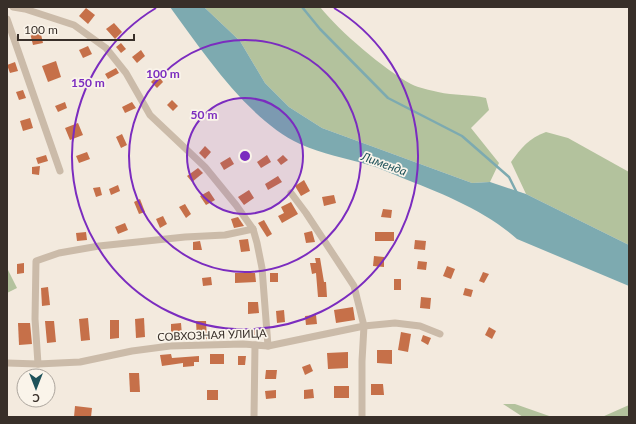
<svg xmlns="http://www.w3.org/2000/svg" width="636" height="424" font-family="Lato,sans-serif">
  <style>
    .green { fill: #b3c29d }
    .water { fill: #7daab0 }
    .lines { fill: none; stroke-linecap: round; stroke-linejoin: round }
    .stream { stroke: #7daab0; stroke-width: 2.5 }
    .building { fill: #c67049 }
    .street { stroke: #cbbba9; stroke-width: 7 }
    .ring { fill: none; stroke: #7b2cbf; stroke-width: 2 }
    .labels { text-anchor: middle; stroke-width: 3.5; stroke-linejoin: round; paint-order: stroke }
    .street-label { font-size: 11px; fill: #382f29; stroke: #faf4ea }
    .water-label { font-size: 12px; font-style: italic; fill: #1e525a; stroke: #faf4ea }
    .centre { fill: #7b2cbf; stroke: #faf4ea; stroke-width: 2 }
    .ring-label { font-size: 12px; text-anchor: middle; font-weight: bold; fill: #7b2cbf; stroke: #faf4ea; stroke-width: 3.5; stroke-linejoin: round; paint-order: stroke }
  </style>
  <rect width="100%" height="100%" fill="#f3eade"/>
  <g class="green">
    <path d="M204,7H320C340,32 384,69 411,84C419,88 430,90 438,92C454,96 470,94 486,98L489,110L471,128L499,163L490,182L472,183L322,128L289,107L265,83L240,41Z"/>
    <path d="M546,132L568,138L629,172V245L526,194L511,162C521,148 529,138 546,132Z"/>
    <path d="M7,268L17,288L7,293Z"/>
    <path d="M503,404H515L552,417H523Z"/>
    <path d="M629,405V417H602Z"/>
  </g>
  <path class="water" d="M170,7H204L240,41L265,83L289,107L322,128L472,183L490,182L526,194L629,245V286L517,239C486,211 439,192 400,177C390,173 380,168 369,165C346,158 322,154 300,144C247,119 204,53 170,7Z"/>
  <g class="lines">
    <path class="stream" d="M302,7L320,29L388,98L462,136L509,177L517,193"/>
  </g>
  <g class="building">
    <path d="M86,8L95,15L88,24L79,16Z"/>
    <path d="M114,23L122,32L115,39L106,29Z"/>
    <path d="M40,30L43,43L33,45L30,33Z"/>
    <path d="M121,43L126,49L121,53L116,47Z"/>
    <path d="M88,46L92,54L83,58L79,50Z"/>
    <path d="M141,50L145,56L137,63L132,57Z"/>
    <path d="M56,61L61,77L48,82L42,66Z"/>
    <path d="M15,62L18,71L10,73L7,65Z"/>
    <path d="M116,68L119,73L108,79L105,74Z"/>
    <path d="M158,75L163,82L157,88L151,82Z"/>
    <path d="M23,90L26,98L19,100L16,92Z"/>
    <path d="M172,100L178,106L173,111L167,105Z"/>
    <path d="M65,102L67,108L58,112L55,106Z"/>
    <path d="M132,102L136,108L125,113L122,107Z"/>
    <path d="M30,118L33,128L23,131L20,121Z"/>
    <path d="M78,123L83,135L70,140L65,128Z"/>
    <path d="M122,134L127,145L121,148L116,137Z"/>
    <path d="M205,146L211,152L205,159L199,153Z"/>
    <path d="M87,152L90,159L79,163L76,156Z"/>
    <path d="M46,155L48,161L38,164L36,158Z"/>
    <path d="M267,155L271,162L261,168L257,162Z"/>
    <path d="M283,155L288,160L281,165L277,160Z"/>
    <path d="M230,157L234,164L224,170L220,163Z"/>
    <path d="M40,166L39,175L32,174V167Z"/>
    <path d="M198,168L203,173L192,182L187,176Z"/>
    <path d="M278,176L282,182L268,190L265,184Z"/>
    <path d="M304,180L310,191L301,196L295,186Z"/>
    <path d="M118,185L120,191L111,195L109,189Z"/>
    <path d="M100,187L102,195L96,197L93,188Z"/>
    <path d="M249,190L254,198L244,205L238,197Z"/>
    <path d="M209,191L215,200L206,205L200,196Z"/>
    <path d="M334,195L336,203L324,206L322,197Z"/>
    <path d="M140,199L145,212L139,214L134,202Z"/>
    <path d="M291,202L298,214L282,223L278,216L284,213L281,207Z"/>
    <path d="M185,204L191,214L186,218L179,207Z"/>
    <path d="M383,209L392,210L391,218L381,217Z"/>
    <path d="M163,216L167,224L160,228L156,219Z"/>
    <path d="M238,217L244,226L234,228L231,219Z"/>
    <path d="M264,220L272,234L267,237L258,223Z"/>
    <path d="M125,223L128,230L118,234L115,227Z"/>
    <path d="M312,231L315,242L306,243L304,233Z"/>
    <path d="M86,232L87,240L77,241L76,233Z"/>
    <rect x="375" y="232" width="19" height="9"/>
    <path d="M248,239L250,251L241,252L239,240Z"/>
    <path d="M415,240L426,241L425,250L414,249Z"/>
    <path d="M200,241L202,250H193V242Z"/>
    <path d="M374,256L384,257V267L373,266Z"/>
    <path d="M315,258H320L324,282H326L327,297H318L316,273L312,274L310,263H316Z"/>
    <path d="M418,261L427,262L426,270L417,269Z"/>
    <path d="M24,263V273L17,274V264Z"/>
    <path d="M447,266L455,269L451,279L443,276Z"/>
    <path d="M483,272L489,274L484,283L479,281Z"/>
    <path d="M235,273H255L256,282L235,283Z"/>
    <rect x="270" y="273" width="8" height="9"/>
    <path d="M211,277L212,285L203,286L202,278Z"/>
    <rect x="394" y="279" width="7" height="11"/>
    <path d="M48,287L50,305L42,306L41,288Z"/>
    <path d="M465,288L473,290L471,297L463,295Z"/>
    <path d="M421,297L431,298L430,309L420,308Z"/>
    <path d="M248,302H258L259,313L248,314Z"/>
    <path d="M353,307L355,320L336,323L334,310Z"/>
    <path d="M284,310L285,322L277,323L276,311Z"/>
    <path d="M316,315L317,324L306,325L305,316Z"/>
    <path d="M88,318L90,340L81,341L79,319Z"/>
    <path d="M144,318L145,337L136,338L135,319Z"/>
    <path d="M110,320H119V338L110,339Z"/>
    <path d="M45,321H54L56,342L47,343Z"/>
    <path d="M196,321H206L207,339L197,340Z"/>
    <path d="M18,323H30L32,344L19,345Z"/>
    <path d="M181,323L182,335L171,336V324Z"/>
    <path d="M489,327L496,331L492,339L485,335Z"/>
    <path d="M243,329H258V336L243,337Z"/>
    <path d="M401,332L411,334L408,352L398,350Z"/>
    <path d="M423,335L431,338L428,345L421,341Z"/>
    <path d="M377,350H392V364L377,363Z"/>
    <path d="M348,352V368L328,369L327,353Z"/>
    <path d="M171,354L172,358L199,356V362H194V366L183,367V363L162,366L160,355Z"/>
    <rect x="210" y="354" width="14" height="10"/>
    <path d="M238,356H246L245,365H238Z"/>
    <path d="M310,364L313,371L305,375L302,367Z"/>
    <path d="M266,370H277L276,379H265Z"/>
    <path d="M129,373H139L140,392H130Z"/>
    <path d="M371,384H383L384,395H371Z"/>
    <rect x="334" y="386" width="15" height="12"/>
    <path d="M313,389L314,398L304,399V390Z"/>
    <rect x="207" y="390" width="11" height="10"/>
    <path d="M276,390V398L266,399L265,391Z"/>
    <path d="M75,406L92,408L91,417H74Z"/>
  </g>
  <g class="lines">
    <g class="street">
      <path d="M13,7L25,9L74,25L106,48L126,73L150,115L205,167L236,205L253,229L257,243L262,268L268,346"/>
      <path d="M7,19L60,171"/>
      <path d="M291,193L306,213L354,286L364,326L362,361V417"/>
      <path d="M7,363L38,364L80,362L132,351L170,346L243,344L268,346L364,326L395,323L420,326L440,334"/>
      <path d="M38,364L35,319L36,261L59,253L99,246L185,237L225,235L253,229"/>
      <path d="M254,417L255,345"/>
    </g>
  </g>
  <circle cx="245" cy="156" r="58" fill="#7b2cbf" fill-opacity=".12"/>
  <g class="ring">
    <circle cx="245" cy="156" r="58"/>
    <circle cx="245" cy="156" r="116"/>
    <path d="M334 8A173 173 0 1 1 156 8"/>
  </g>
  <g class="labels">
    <g class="street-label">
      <text transform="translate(212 335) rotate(-2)" y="4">СОВХОЗНАЯ УЛИЦА</text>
    </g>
    <g class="water-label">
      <text transform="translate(384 164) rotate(20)" y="4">Лименда</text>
    </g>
  </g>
  <circle cx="245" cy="156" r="6" class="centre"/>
  <g class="ring-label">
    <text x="163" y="78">100 m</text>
    <text x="88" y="87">150 m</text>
    <text x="204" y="119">50 m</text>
  </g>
  <rect width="636" height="424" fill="none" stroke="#382f29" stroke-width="16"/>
  <g transform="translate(36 388) rotate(180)"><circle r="19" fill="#faf4ea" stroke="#aca59d"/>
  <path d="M0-3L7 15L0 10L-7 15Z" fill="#1e525a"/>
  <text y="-6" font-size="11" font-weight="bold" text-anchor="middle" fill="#382f29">С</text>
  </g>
  <path d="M18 34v6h116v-6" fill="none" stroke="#382f29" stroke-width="2"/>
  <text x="24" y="34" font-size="12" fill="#382f29" stroke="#faf4ea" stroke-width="3" paint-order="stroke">100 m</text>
</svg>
